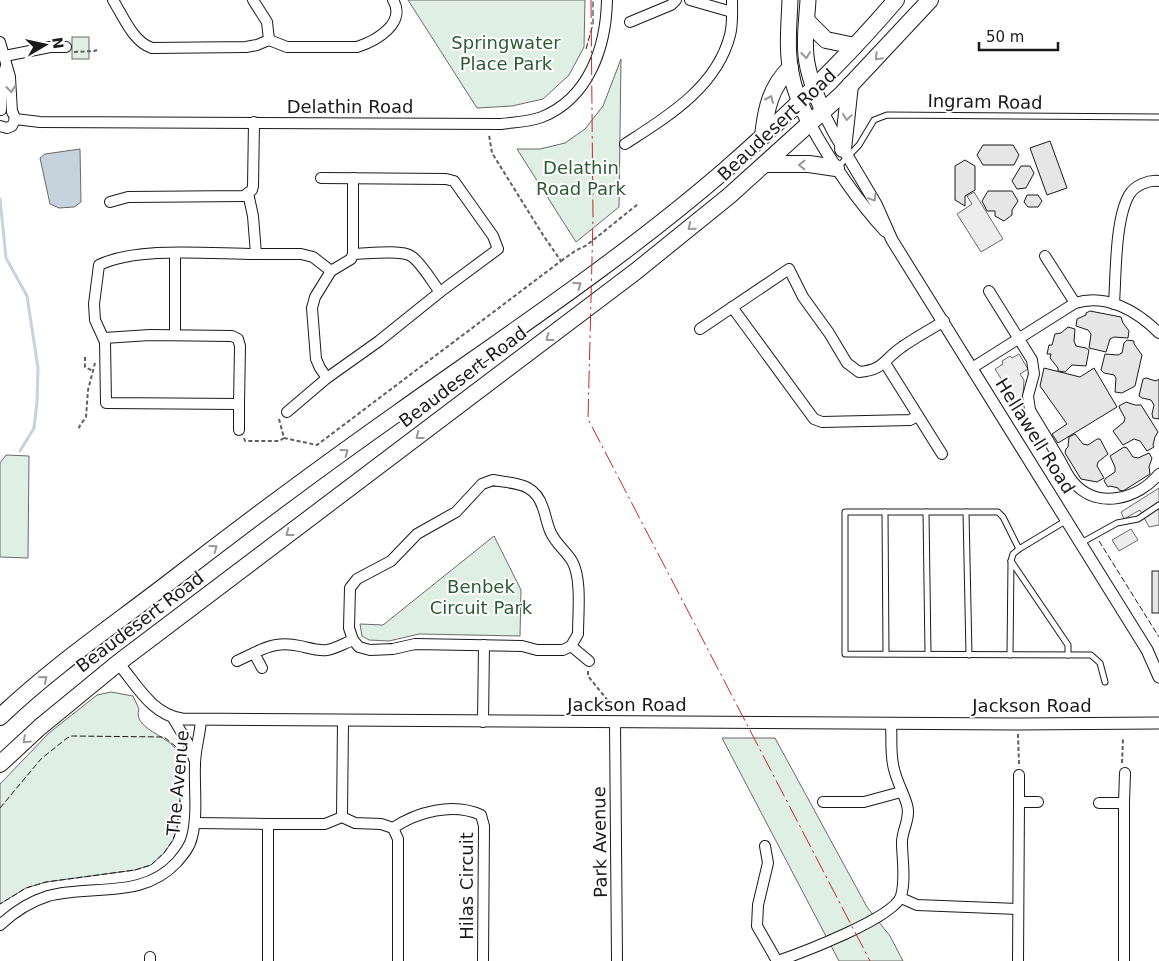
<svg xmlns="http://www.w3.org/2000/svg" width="1159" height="961" font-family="'DejaVu Sans',sans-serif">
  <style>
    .green { fill: #e0efe3; stroke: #6a6a6a }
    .parking { fill: #ededed; stroke: #6a6a6a }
    .water { fill: #c6d2dc; stroke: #6a6a6a }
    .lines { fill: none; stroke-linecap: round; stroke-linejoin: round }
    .stream { stroke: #c6d2dc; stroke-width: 3 }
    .building { fill: #e6e6e6; stroke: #1a1a1a }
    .service-casing { stroke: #1a1a1a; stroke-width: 7 }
    .minor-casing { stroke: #1a1a1a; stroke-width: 12 }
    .tertiary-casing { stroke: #1a1a1a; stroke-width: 13 }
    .primary-casing { stroke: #1a1a1a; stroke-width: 17 }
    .trunk-casing { stroke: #1a1a1a; stroke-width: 18 }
    .path { stroke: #5f5f5f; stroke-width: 2; stroke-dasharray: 4 2.5; stroke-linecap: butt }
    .service { stroke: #fff; stroke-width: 5 }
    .minor { stroke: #fff; stroke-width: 10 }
    .tertiary { stroke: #fff; stroke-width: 11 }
    .primary { stroke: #fff; stroke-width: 15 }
    .trunk { stroke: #fff; stroke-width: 16 }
    .fence { stroke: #1a1a1a; stroke-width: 1; stroke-dasharray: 6 2.5; stroke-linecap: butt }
    .power { stroke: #c62828; stroke-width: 1; stroke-dasharray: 18 4 2.5 4; stroke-linecap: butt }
    .oneway { stroke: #989898 }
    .labels { text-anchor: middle; stroke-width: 4; stroke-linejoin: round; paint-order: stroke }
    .park-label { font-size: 18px; fill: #2b5a34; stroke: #fff }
    .street-label { font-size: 18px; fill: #1a1a1a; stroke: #fff }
  </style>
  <rect width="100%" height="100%" fill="#fff"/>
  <g class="green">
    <path d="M408,0H585L584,47L569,75L543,99L512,106L477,108Z"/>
    <rect x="72" y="37" width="17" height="22"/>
    <path d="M621,59L619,207L576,242L517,149H540L565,143L585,129L603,106Z"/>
    <path d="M6,455L29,456L28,558L0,557V463Z"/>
    <path d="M494,536L521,590L520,636L419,634L389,641L369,640L362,636L360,624L383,625Z"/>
    <path d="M111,692L133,696L139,709C132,729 169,735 178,752L180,802L177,828L173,840L164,853L151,865L135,870L46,882L26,888L0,904V784L49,733L97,695Z"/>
    <path d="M722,738H775L867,907L890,936L903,961H839Z"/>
  </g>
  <g class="parking">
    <path d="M974,192L1003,239L981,252L957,214L972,204L967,196Z"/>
    <path d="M1019,354L1028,369L1020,374L1024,380L1023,396L1015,401L995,369L1003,364L1002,361L1010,356L1012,358Z"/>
    <path d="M1159,488V525L1149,527L1140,510L1124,519L1121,512Z"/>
    <path d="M1131,529L1138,540L1119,551L1112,540Z"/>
  </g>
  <path class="water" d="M80,149L81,202L74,207L59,208L50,204L40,158L45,154Z"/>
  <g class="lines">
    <path class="stream" d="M0,199L6,258L27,296L38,368L37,402L34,428L20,451"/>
  </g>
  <g class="building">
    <path d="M1050,141L1067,188L1047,195L1030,148Z"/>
    <path d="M983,145H1013L1019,155L1014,165H983L977,155Z"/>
    <path d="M965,160L975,166V190L965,196V206L955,200V166Z"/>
    <path d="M1021,166H1030L1034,173L1026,188L1017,189L1012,181Z"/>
    <path d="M988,191H1012L1018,201L1012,210V215L1004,221L995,216V211H987L982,201Z"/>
    <path d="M1027,195H1038L1042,201L1038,207H1028L1024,202Z"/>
    <path d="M1090,311L1121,317L1123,323L1129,331L1128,338L1114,337L1110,339L1106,352L1089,348L1091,334L1088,330L1076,326L1077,319L1086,315V313Z"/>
    <path d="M1068,327L1075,329L1074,341L1076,346L1086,348L1089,350L1086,366L1072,365L1065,372L1058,371V368L1050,358L1051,354H1047L1049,345H1052L1055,334L1061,333Z"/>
    <path d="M1127,340L1134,341V344L1142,355L1135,386L1122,393L1115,392L1116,378L1114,375L1104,373L1101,370L1105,354L1118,355L1122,353L1124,343Z"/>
    <path d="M1044,368L1080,377L1094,368L1117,407L1058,443L1052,434L1067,424L1040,386Z"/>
    <path d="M1146,378L1156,381L1159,379V419L1153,418L1152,414L1154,405L1151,400L1142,398L1139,396L1143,379Z"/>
    <path d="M1126,402L1135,405H1141L1158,432L1155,437L1153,445L1154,447L1147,451L1140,441L1134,439L1123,445L1113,431L1124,422L1125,418L1120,409L1119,406Z"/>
    <path d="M1075,434L1083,444L1088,445L1097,439H1100L1108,454L1098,462L1097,466L1104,478L1097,482L1081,479L1065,453L1066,449L1068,447L1069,437Z"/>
    <path d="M1124,447L1127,448L1133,457L1138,458L1149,453L1152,458L1149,467L1150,474L1123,491L1119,490L1118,488L1110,486L1108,487L1104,481L1106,478L1115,472V467L1110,456Z"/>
    <rect x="1152" y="571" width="7" height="42"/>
  </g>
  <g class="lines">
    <g class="service-casing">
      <g id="service">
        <path d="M837,168L859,145L874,120L887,115L1159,117"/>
        <path d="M885,512L886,654"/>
        <path d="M926,512L928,654"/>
        <path d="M966,512L969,655"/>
        <path d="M1081,543L1117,523L1138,519L1159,505"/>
        <path d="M1019,549L1003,517L998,512H845V654L1091,655L1100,663L1105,682"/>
        <path d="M1011,561L1068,645V655"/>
        <path d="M1010,655L1011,561L1013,554L1019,549L1067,520"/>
      </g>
    </g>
    <g class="minor-casing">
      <g id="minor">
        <path d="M113,0C123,16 133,42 152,48L246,47L257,45L269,40L267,22L253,0"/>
        <path d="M690,0L732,12"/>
        <path d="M630,22L671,5L676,0"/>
        <path d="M269,40L287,47H357C376,41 407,23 393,0"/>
        <path d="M0,42L10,77L12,112"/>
        <path d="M5,56L50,47H66"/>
        <path d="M1,110L2,78L6,66"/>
        <path d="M15,119L40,122L501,124C515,122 529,122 542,117C589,98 606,47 607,0"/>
        <path d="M0,126L7,128L12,126L15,119L13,113"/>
        <path d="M625,144C667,117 717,87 730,35C733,24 732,11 732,0"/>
        <path d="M321,178L446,179L454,181L493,236L498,249L440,292C432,282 421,262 411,256C401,249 366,254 353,254"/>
        <path d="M248,193L253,216L256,254H301L313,257L331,271"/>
        <path d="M110,202L128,197L244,196L252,190L253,186L254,122"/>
        <path d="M175,253V334"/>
        <path d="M1045,256L1075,303"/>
        <path d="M989,291L1032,360L1034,374L1028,396L1030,410C1040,427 1050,443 1060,460C1064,467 1068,477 1074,483C1098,510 1138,499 1159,474"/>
        <path d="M1114,304C1116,274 1115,220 1129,195C1135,185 1148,180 1159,181"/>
        <path d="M732,307L814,419L822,422L910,420L918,416"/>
        <path d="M700,329L789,269L803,297L829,333L847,363L859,372C884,370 884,359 902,347C916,337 930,330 944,321"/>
        <path d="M104,338L150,335L232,336L238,339L240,346L239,404L106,403L105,342L95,320L94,304L99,265C138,246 211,254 256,254"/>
        <path d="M885,363L942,454"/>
        <path d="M972,368L1075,303C1106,293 1137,311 1159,333"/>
        <path d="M327,378L320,368L316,359L312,308L315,297L331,271L351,259L353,254V178"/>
        <path d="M239,404V430"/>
        <path d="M287,412L327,378L379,341L440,292"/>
        <path d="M493,480C515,484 535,482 543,508C546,516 547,525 551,533C556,544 566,551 572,561C582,578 578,614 578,634L571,646L563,650H537L522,646L415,644L393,649L370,650L359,647L353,640L349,628L350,588L357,579L391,561L417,534L456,512L482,484Z"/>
        <path d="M571,646L589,661"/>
        <path d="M254,653C270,645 282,642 300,646C309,648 317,651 327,650C335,649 345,643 353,640"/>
        <path d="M237,661L254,653L262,668"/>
        <path d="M173,718L190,747L194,759"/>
        <path d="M483,722L484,645"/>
        <path d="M615,723L617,961"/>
        <path d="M1019,775V802H1038"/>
        <path d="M823,802H864L901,792"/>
        <path d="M1099,803H1124L1125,773"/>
        <path d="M342,817L343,721"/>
        <path d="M195,823L268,824V961"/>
        <path d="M268,824H325L342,817L355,823L381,824L393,828C417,812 453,802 481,815L484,826L483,961"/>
        <path d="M393,828L398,839V961"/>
        <path d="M765,846L768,863L758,905L757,926L777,961"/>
        <path d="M901,898L917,905L1018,909"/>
        <path d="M0,925C14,912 29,902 48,896C93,884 142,900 177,862C183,855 190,847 192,837C198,814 194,788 195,765C195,750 200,735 201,720"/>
        <path d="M150,961V957"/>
        <path d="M778,961C801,953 894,918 901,896C906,879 902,859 902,842C902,830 911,818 907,805C904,794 897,782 894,769C890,755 892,738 891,724"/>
        <path d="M1018,961L1019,802"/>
        <path d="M1124,961V803"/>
      </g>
    </g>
    <g class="tertiary-casing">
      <g id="tertiary">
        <path d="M823,112L835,135L876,204L892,240L1147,650L1159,677"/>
        <path d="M810,124C831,162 855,198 885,231"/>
        <path d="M118,663C137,685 151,714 182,719L1017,724L1159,723"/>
      </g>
    </g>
    <g class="primary-casing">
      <g id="primary">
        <path d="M790,0C789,26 786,52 792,77C795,94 803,109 810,124"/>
        <path d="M808,0C807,18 804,37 806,56C808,75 816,94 823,112"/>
      </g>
    </g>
    <g class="trunk-casing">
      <g id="trunk">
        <path d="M807,21L826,40L855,46"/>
        <path d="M763,136C766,109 770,88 790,68"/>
        <path d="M843,149L850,85"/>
        <path d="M767,164H809L836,168"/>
        <path d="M0,717C51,668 111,627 167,584C243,525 321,467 399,412C509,334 622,259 724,171C785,118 843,62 896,0"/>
        <path d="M0,764L40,727L118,663L635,272L729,196L842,94L930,0"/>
      </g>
    </g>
    <g class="path">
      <path d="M74,52L94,51L97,50"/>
      <path d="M561,261L575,251L587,245L638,204"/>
      <path d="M85,357V367L93,371"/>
      <path d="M279,419L284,438L317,445L561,261L543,235L492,153L489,135"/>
      <path d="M80,428L79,427L86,417L88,390L95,363"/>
      <path d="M244,438L245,441H279L284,438"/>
      <path d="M588,671V676L613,707L614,710"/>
      <path d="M1018,734L1019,764"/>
      <path d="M1122,763L1123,738"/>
    </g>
    <use href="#service" class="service"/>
    <use href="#minor" class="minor"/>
    <use href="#tertiary" class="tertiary"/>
    <use href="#primary" class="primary"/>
    <use href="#trunk" class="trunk"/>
    <g class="fence">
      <path d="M586,49L593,24V0"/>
      <path d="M1099,541L1159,637"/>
      <path d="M0,808L41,759L67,738L72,736L164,737L175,746L178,752L180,802L177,828L173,840L164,853L151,865L135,870L46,882L26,888L0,904"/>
    </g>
    <path class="power" d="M591,0L593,219L588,419L870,961"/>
  </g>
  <defs><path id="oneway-chevron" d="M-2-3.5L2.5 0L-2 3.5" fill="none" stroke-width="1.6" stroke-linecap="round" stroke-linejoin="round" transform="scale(1.25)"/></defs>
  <g class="oneway">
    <use href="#oneway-chevron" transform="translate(806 55) rotate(84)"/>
    <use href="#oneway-chevron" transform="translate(878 57) rotate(134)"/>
    <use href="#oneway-chevron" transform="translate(11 89) rotate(84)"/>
    <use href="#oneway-chevron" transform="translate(770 99) rotate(-66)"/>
    <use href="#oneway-chevron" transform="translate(847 117) rotate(98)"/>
    <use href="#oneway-chevron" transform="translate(802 165) rotate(-180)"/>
    <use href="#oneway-chevron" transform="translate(873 198) rotate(59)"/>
    <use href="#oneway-chevron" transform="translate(691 227) rotate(141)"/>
    <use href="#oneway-chevron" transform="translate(578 285) rotate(-36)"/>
    <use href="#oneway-chevron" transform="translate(549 338) rotate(143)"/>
    <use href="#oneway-chevron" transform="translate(419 436) rotate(143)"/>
    <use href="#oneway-chevron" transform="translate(345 452) rotate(-36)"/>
    <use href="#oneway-chevron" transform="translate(289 533) rotate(143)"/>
    <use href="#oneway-chevron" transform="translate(214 548) rotate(-36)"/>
    <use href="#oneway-chevron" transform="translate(44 679) rotate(-40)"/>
    <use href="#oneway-chevron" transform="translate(26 740) rotate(137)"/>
  </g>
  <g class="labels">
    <g class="park-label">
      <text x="506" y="49">Springwater<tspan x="506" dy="21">Place Park</tspan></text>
      <text x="581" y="174">Delathin<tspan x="581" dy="21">Road Park</tspan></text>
      <text x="481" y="593">Benbek<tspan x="481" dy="21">Circuit Park</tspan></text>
    </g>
    <g class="street-label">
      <text transform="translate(985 102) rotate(1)" y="6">Ingram Road</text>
      <text x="350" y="113">Delathin Road</text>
      <text transform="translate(777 125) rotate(-43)" y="6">Beaudesert Road</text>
      <text transform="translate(463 377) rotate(-37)" y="6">Beaudesert Road</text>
      <text transform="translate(1035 436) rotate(58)" y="6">Hellawell Road</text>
      <text transform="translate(140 622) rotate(-37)" y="6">Beaudesert Road</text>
      <text x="627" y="711">Jackson Road</text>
      <text x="1032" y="712">Jackson Road</text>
      <text transform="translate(178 783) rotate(-85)" y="6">The Avenue</text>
      <text transform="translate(600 842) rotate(-91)" y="6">Park Avenue</text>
      <text transform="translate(467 886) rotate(-90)" y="6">Hilas Circuit</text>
    </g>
  </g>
  <g transform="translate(45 45) rotate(81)" stroke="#ffffff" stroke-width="4" paint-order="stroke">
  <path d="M0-4L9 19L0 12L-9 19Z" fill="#1a1a1a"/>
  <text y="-8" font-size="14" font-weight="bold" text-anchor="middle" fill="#1a1a1a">N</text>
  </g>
  <path d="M979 42v8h79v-8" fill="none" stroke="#1a1a1a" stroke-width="2.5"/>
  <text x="986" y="42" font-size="15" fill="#1a1a1a" stroke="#ffffff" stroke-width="4" paint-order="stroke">50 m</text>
</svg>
